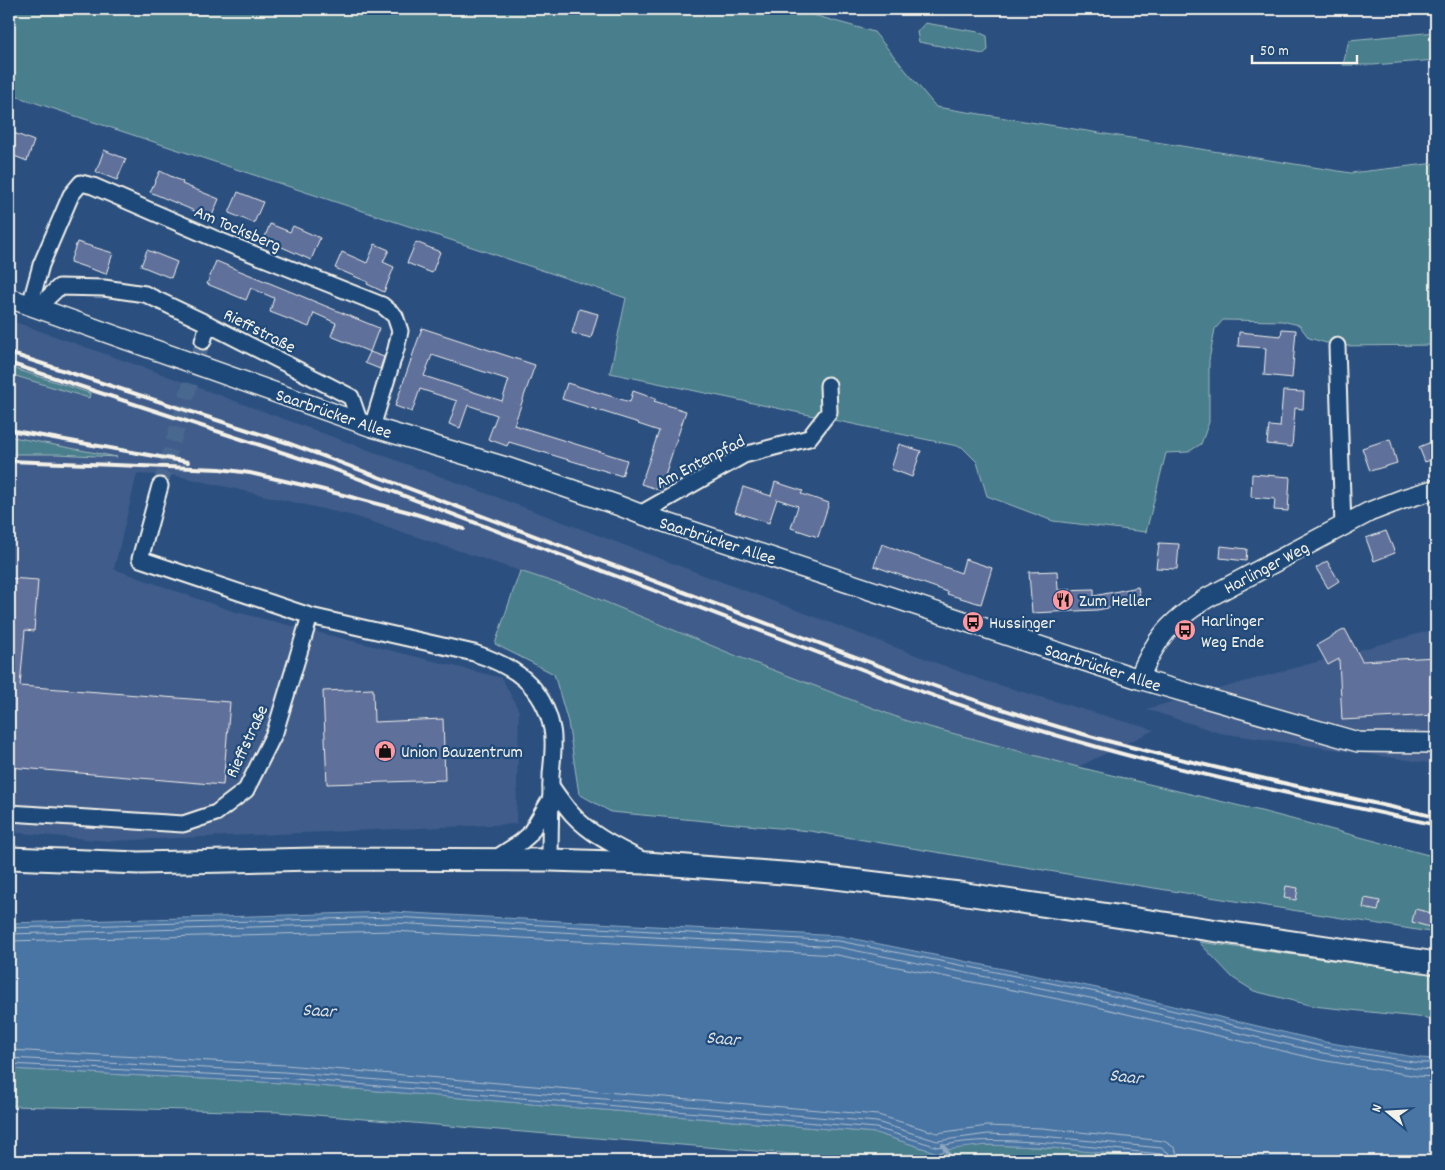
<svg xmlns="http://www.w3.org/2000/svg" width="1445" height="1170" font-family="Dekko,sans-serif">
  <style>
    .built { fill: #3f5c8a }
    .green { fill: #497e8c; stroke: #9eb8ba }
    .water { fill: #4975a4; stroke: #8da7bf }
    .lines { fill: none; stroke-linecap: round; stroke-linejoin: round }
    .shore { stroke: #b0bfcd; stroke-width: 1 }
    .stream { stroke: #8da7bf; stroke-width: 4.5 }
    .building { fill: #5f6f9b; stroke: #f4f1e8; fill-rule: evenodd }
    .minor-tunnel { stroke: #496890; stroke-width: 15; stroke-dasharray: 15 8; stroke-linecap: butt }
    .minor-casing { stroke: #f4f1e8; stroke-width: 19 }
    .tertiary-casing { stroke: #f4f1e8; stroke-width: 22 }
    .secondary-casing { stroke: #f4f1e8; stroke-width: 25 }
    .minor { stroke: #1f4a7a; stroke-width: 15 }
    .tertiary { stroke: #1f4a7a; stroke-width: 19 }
    .secondary { stroke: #1f4a7a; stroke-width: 21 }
    .rail { stroke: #f4f1e8; stroke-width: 4 }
    .labels { text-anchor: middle; stroke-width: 4.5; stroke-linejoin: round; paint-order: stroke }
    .street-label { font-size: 18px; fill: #f4f1e8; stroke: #1f4a7a }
    .poi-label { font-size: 18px; fill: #f4f1e8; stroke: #1f4a7a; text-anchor: start }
    .water-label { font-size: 19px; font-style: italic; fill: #dadede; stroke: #1f4a7a }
  </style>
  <rect width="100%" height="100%" fill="#2b5080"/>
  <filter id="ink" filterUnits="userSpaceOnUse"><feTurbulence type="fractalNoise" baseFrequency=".02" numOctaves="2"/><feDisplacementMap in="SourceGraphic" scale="10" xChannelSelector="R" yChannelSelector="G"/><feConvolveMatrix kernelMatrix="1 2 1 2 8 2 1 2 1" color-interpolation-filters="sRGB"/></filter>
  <g filter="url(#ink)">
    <g class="built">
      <path d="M9,320L156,372L499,498L982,680L1154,730L1078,767L907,721L739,657L574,589L354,516L178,476L137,474L114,569L232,611L502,678L519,711L516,824L109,841L9,832Z"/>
      <path d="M1436,629V764L1220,733L1146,709Z"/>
    </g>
    <g class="green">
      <path d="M9,9H792L874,32L936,107L1351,173L1436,163V345L1337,346L1309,338L1299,325L1282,321L1223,320L1215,329L1209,360V422L1201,444L1188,452L1166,453L1146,532L1053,521L987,496L977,462L962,447L610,373L626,298L9,94Z"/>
      <path d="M925,23L978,32L987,36L988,50L983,54L919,42L917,32Z"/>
      <path d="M1436,32V60L1373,65H1343L1349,40Z"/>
      <path d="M9,367L90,393L89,398L9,374Z"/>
      <path d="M9,436L13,437L117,457L57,454H9Z"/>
      <path d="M520,571L574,589L739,657L907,721L1078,767L1261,811L1436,857V933L1085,877L810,831L611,812L579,794L568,722L554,674L495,644Z"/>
      <path d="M1199,942L1436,974V1019L1313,1006L1254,991L1233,978Z"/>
      <path d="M9,1069L283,1083L876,1133L938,1153C961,1144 989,1145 1013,1146C1070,1148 1127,1156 1184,1161H877L279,1112L9,1106Z"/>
    </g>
    <path class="water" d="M393,912L840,936L1097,988L1325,1042L1420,1058L1436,1059V1161H1184L1041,1147L987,1145L946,1150L938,1153L876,1133L283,1083L9,1069V923Z"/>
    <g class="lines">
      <g class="shore">
        <path d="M9,928L393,917L839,941L1096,992L1324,1047L1419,1063H1436"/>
        <path d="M9,934L393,923L838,947L1095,999L1323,1053L1418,1069L1436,1070"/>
        <path d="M9,941L392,931L837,955L1093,1006L1321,1060L1417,1076L1436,1077"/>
        <path d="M9,1050L285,1065L878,1115L937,1133L987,1126L1042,1128L1164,1141L1175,1148L1179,1161"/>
        <path d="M9,1058L284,1072L877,1122L937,1141L988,1134L1042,1136L1161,1148L1169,1153L1172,1161"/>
        <path d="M9,1064L284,1078L876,1128L938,1147C962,1140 989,1140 1014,1141C1063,1143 1112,1149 1160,1154L1164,1156L1165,1161"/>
      </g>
      <path class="stream" d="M943,1145L952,1161"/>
    </g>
    <g class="building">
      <path d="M9,131L34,141L27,161L9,154Z"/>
      <path d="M104,150L126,159L117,180L96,172Z"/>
      <path d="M160,171L183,182L182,184L219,199L211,218L150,192Z"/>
      <path d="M238,192L263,202L254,223L229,213Z"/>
      <path d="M270,224L290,232L293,226L320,238L311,260L264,239Z"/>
      <path d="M77,242L113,253L106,274L70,262Z"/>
      <path d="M416,242L440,252L432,273L407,263Z"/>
      <path d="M375,244L389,250L383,262L394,267L384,292L367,284L368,282L335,268L342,252L367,263Z"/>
      <path d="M147,250L177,262L171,278L141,266Z"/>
      <path d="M216,261L379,328L370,352L331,336L336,323L314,313L309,327L270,312L274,298L251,288L246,300L207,284Z"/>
      <path d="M579,309L598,314L591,338L572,333Z"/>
      <path d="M422,328L535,365L514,425L627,460L622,476L509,442L507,446L488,439L497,415L468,405L460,428L449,424L457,401L420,389L412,412L395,406ZM432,355L509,380L502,401L424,376Z"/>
      <path d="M1282,329L1296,330L1292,378L1264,375L1266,348L1238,346L1239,332L1281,336Z"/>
      <path d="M370,352L384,357L380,369L365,363Z"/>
      <path d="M567,383L630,402L633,391L656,399L654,401L686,411L660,490L641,484L659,431L638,424L639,423L562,399Z"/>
      <path d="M1283,391L1304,392L1303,409L1295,408L1292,447L1267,444L1269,426L1280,427Z"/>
      <path d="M1390,439L1397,463L1370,471L1362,448Z"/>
      <path d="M1436,440V458L1425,462L1419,447Z"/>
      <path d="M899,444L921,451L912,477L891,469Z"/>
      <path d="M1252,474L1290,477L1288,511L1274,510L1275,499L1251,497Z"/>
      <path d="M775,482L803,491L801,494L829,503L818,537L791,528L798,506L777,499L769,523L735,512L743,487L771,496Z"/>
      <path d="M1386,531L1395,553L1374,561L1366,538Z"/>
      <path d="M1159,543L1179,544L1177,569L1156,568Z"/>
      <path d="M882,544L961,573L965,559L992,568L981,604L947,594L948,592L874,566Z"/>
      <path d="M1221,546L1247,549L1246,561L1220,558Z"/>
      <path d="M1327,561L1339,581L1328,588L1316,568Z"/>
      <path d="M1057,571L1058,590L1094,589V596L1138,587L1141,602L1097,610L1032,613L1029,572Z"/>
      <path d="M9,578L38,580L34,631L25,630L20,686L230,702L223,785L9,767Z"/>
      <path d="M1345,629L1362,661L1436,657V715L1342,720L1339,659L1328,665L1317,645Z"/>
      <path d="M373,689L374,722L443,719L445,780L327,784L323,691Z"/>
      <path d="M1286,886L1298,888L1296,900L1284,898Z"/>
      <path d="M1365,898L1380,901L1378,911L1363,908Z"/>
      <path d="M1415,909L1436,914L1433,928L1412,922Z"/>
    </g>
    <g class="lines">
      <path class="minor-tunnel" d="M160,486L203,341"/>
      <g class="minor-casing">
        <g id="minor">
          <path d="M30,305L41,265L71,195L81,183L93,186L213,238L382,305L395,316L400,331L396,349L372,427"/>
          <path d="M37,308L59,287L104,288L145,294L208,324L351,397L360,423"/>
          <path d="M203,341L208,324"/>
          <path d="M1337,346L1343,527"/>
          <path d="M160,486L140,559L310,616L474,653C514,666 543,685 552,729C555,743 552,761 551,775C551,804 550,832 550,860"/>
          <path d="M640,514L744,455L809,438L829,412L828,385"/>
          <path d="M551,786C558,796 565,806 572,814C592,836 619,848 644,861"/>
          <path d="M9,813L183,824L216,813L246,790L275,732L310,616"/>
          <path d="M493,860L521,842L529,835L550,800"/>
        </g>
      </g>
      <g class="tertiary-casing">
        <g id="tertiary">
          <path d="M9,298L372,427L506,467L617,505L640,514L1139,679L1358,742L1436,743"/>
          <path d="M1139,679C1155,638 1170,622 1207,598L1369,512L1403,499L1436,489"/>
        </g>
      </g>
      <g class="secondary-casing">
        <path id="secondary" d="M9,858L139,863L315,859L550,860L646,863L810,875L959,893L1436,963"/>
      </g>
      <use href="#minor" class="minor"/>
      <use href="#tertiary" class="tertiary"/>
      <use href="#secondary" class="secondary"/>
      <g class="rail">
        <path d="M9,353L288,443L352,467L909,677C973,700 1038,722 1104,740C1214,769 1325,792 1436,817"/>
        <path d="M9,363L336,470L906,686C970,709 1035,730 1101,748C1211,779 1324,800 1436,825"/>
        <path d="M9,430L188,462"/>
        <path d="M9,461L220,469L250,473L320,489L409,512L464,529"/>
      </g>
    </g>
  </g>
  <defs>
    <g id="restaurant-disc" transform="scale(1.125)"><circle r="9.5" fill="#ff9aa2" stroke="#1f4a7a"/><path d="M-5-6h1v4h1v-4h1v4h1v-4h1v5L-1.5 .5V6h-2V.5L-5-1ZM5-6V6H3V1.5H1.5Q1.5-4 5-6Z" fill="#111"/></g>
    <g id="bus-disc" transform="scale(1.125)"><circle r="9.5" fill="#ff9aa2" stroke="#1f4a7a"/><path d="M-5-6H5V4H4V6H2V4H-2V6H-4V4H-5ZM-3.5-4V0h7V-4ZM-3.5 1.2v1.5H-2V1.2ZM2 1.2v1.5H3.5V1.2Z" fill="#111"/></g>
    <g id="shop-disc" transform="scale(1.125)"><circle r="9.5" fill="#ff9aa2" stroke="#1f4a7a"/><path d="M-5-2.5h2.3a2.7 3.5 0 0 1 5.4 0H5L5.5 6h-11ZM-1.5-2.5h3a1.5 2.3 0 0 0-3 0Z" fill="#111"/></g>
  </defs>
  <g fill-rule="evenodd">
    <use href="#restaurant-disc" x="1063" y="600"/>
    <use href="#bus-disc" x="973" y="622"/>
    <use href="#bus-disc" x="1185" y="630"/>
    <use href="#shop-disc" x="385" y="751"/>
  </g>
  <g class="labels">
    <g class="street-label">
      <text transform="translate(238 228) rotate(23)" y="6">Am Tocksberg</text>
      <text transform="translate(260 330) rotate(27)" y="6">Rieffstraße</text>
      <text transform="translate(334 413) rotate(19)" y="6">Saarbrücker Allee</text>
      <text transform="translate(700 461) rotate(-27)" y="6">Am Entenpfad</text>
      <text transform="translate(718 540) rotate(18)" y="6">Saarbrücker Allee</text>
      <text transform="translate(1266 567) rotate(-28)" y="6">Harlinger Weg</text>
      <text transform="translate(1103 667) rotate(18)" y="6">Saarbrücker Allee</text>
      <text transform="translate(246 741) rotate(-65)" y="6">Rieffstraße</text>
    </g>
    <g class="poi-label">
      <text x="1079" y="606">Zum Heller</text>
      <text x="1201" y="626">Harlinger<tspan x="1201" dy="21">Weg Ende</tspan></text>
      <text x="989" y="628">Hussinger</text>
      <text x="401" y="757">Union Bauzentrum</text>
    </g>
    <g class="water-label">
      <text transform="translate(319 1009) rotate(3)" y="7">Saar</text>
      <text transform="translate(723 1037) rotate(5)" y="7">Saar</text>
      <text transform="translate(1126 1075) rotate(7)" y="7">Saar</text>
    </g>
  </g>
  <rect width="1445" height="1170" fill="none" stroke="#1f4a7a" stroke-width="30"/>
  <rect x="15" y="15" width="1415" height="1140" fill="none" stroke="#f4f1e8" stroke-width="2" filter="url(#ink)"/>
  <g transform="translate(1388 1112) rotate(288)" stroke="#1f4a7a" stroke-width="4" paint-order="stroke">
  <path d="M0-4L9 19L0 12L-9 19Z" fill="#f4f1e8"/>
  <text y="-8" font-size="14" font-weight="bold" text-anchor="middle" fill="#f4f1e8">N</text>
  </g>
  <path d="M1252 55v8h105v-8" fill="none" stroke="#f4f1e8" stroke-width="2.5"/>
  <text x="1260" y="55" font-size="15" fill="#f4f1e8" stroke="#1f4a7a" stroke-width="4" paint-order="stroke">50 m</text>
</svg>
